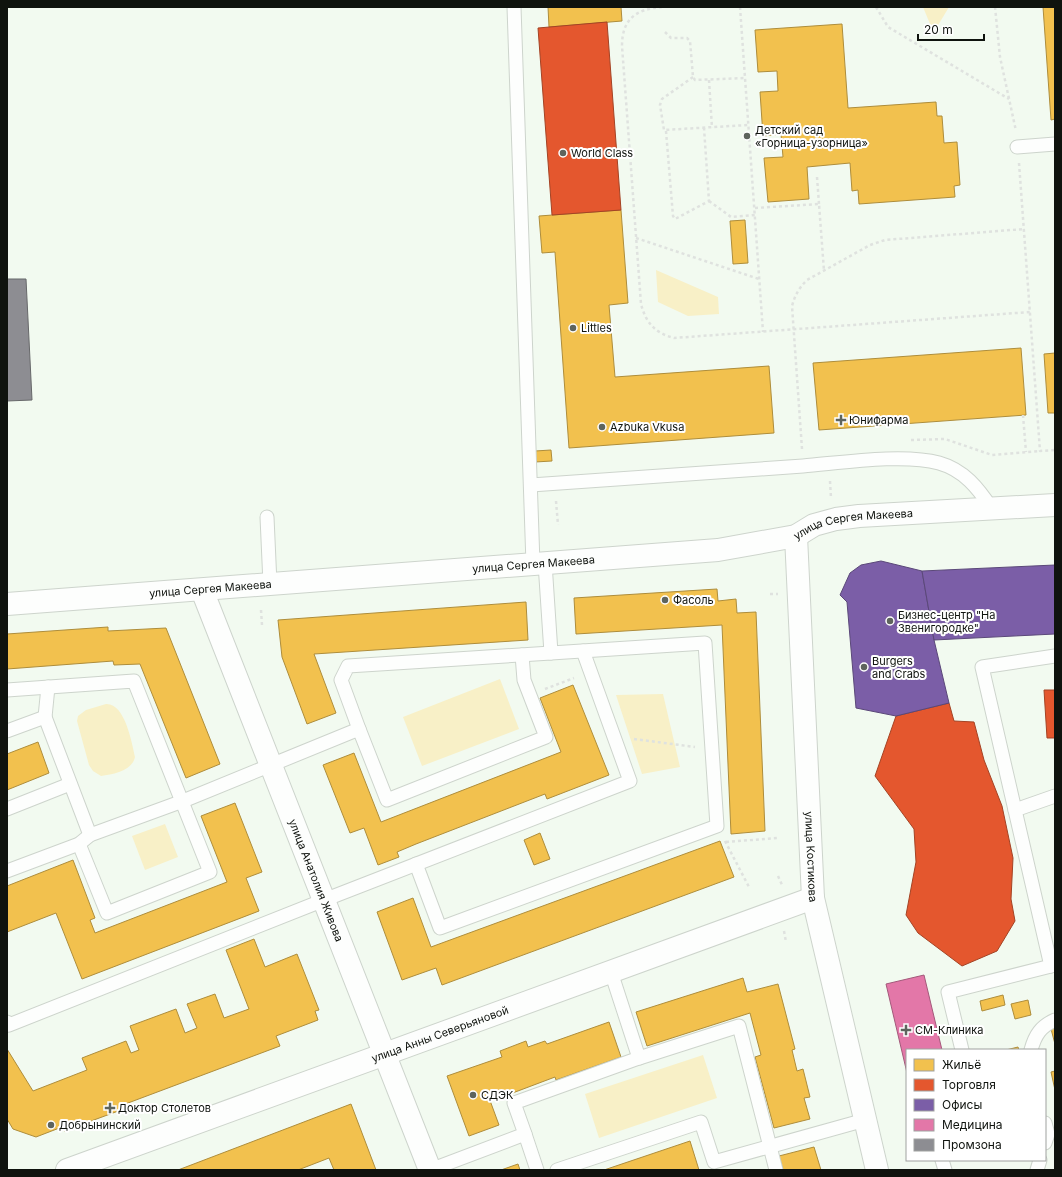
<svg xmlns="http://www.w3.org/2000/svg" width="1062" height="1177" font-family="Inter,sans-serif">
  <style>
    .green { fill: #f8f0c7 }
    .homes { fill: #f2c14e; stroke: #ae8d3b }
    .shops { fill: #e4572e; stroke: #a44324 }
    .offices { fill: #7b5ea7; stroke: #5b4879 }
    .health { fill: #e377a8; stroke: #a3597a }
    .industry { fill: #8d8d92; stroke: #67686a }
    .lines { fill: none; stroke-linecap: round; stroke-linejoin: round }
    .service-casing { stroke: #cdd4cc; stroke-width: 15 }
    .minor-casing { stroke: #cdd4cc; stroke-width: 24 }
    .tertiary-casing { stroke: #cdd4cc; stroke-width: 24 }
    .path { stroke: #dfe2df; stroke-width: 2.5; stroke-dasharray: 3 3; stroke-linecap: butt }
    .service { stroke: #fdfefd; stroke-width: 13 }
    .minor { stroke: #fdfefd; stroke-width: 22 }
    .tertiary { stroke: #fdfefd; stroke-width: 22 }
    .poi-dot { fill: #5e645d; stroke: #fff; stroke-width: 1.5 }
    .labels { text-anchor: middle; stroke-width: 4; stroke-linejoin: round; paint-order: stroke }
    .poi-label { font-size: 11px; fill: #0f130e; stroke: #fff; text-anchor: start }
    .street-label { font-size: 11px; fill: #0f130e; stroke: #fff }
  </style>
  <rect width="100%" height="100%" fill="#f2faf0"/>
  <g class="green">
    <path d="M923,7H949L937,27H935L930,24Z"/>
    <path d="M656,270L718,297L719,314L688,316L658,302Z"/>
    <path d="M500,679L519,729L422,766L403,717Z"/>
    <path d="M663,694L680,767L642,774L616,695Z"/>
    <path d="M106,704C125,703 132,743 135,757C132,771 114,774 101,776L93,771L89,765L77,721L78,716L86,710Z"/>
    <path d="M165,824L178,857L145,870L132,836Z"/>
    <path d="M703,1055L717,1098L599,1138L585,1094Z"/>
  </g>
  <g class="homes">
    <path d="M548,7H621L622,21L549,27Z"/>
    <path d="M1043,7H1055V119L1051,120Z"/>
    <path d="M842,24L848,108L936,102L937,116H942L944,143L957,142L960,185L954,186L955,197L859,204L858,190L852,191L850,163L807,167L809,199L768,202L764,158L783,157L781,134L763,136L760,92L778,91L777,71L758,72L755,30Z"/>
    <path d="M621,210L628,303L609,305L615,377L769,366L774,433L569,448L555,252L542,253L539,216Z"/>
    <path d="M745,220L748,263L733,264L730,221Z"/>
    <path d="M1021,348L1026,415L819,430L813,363Z"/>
    <path d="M1055,353V413H1048L1044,354Z"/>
    <path d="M551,450L552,461L535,462V451Z"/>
    <path d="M717,589L718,601L736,599L737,613L756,612L765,831L731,834L722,625L576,634L574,598Z"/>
    <path d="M526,602L528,640L314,654L336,713L307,724L282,657L278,620Z"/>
    <path d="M108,627V631L166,628L220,764L186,778L140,664L114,665L113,661L7,669V634Z"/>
    <path d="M573,685L609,775L547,799L545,794L416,844L397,852L399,857L378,865L364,828L350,833L323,765L354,753L381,822L561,752L540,698Z"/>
    <path d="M38,742L49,773L7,790V754Z"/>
    <path d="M235,803L262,872L246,878L259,911L82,979L56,913L7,932V886L73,860L95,918L90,920L95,933L227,882L201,816Z"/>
    <path d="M540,833L550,859L534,865L524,840Z"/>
    <path d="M720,841L734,877L442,985L436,968L402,980L377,912L413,898L431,947Z"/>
    <path d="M254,939L265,967L297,954L319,1010L315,1011L318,1020L276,1036L280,1046L120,1106L121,1110L64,1131L62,1127L36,1137L13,1129L7,1119V1049L33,1091L87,1070L82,1058L126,1041L131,1053L139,1050L130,1026L176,1009L185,1033L197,1028L187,1004L215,994L224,1018L249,1009L226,950Z"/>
    <path d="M743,978L747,992L778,984L795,1049L792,1050L797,1071L803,1069L810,1097L804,1098L810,1119L774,1128L755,1057L761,1055L750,1013L647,1046L636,1012Z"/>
    <path d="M1003,995L1005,1005L982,1011L980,1001Z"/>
    <path d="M1028,1000L1031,1015L1015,1019L1011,1004Z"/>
    <path d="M609,1022L621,1057L556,1080L555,1077L502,1097L499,1090L488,1095L499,1125L469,1136L447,1076L502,1057L500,1051L526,1041L528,1047L545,1041L547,1044Z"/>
    <path d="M1055,1028V1044L1051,1029Z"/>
    <path d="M1018,1047L1019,1050H1006Z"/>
    <path d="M1055,1071V1090L1051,1072Z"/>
    <path d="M351,1104L376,1170H334L329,1158L298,1170H178Z"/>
    <path d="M690,1141L699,1170H604Z"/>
    <path d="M814,1147L821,1170H783L779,1156Z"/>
    <path d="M518,1164L520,1170H501Z"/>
  </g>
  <g class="shops">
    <path d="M607,22L621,210L552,215L538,28Z"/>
    <path d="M1044,690H1055V738H1047Z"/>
    <path d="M949,703L954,721L974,722L984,760L1002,806L1013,858L1011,899L1015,921L997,951L962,966L918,933L906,915L916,862L914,829L875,776L896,716Z"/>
  </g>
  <g class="offices">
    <path d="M881,561L922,571L934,640L949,703L896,716L856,708L847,602L840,595L850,573L861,565Z"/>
    <path d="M1055,565V634L934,640L922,571Z"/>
  </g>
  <path class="health" d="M924,975L942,1050H907V1073L886,984Z"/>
  <path class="industry" d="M7,279H26L32,400L7,401Z"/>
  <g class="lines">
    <g class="service-casing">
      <g id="service">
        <path d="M514,7L533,564"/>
        <path d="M1017,147L1055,144"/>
        <path d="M531,485C621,478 712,472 803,466C840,463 903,453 939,463C964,470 978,488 992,509"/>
        <path d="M267,517L270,584"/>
        <path d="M7,690L134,681L210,872L107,913L79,844"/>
        <path d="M45,717L48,687"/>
        <path d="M359,729L341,680L348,666L551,653L545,563"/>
        <path d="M7,731L45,717L90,835"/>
        <path d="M7,809L70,784"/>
        <path d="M1015,810L1055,796"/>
        <path d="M416,864L440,928L717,826L705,643L551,653"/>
        <path d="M7,871L79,844L90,835L183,801L359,729L387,800L546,737L524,680L522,655"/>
        <path d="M1051,966L982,667L1055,656"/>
        <path d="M611,972L639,1058"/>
        <path d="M7,1022L9,1025L324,900L630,781L583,651"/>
        <path d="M962,1050L948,992L1055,965"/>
        <path d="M1031,1050C1035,1035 1041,1026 1055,1020"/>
        <path d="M1045,1123L1048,1134L1045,1143"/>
        <path d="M525,1134L537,1170"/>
        <path d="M942,1160L945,1170"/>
        <path d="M430,1170L525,1134L514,1103L639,1058L739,1026L776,1170"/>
        <path d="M557,1170L701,1122L714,1162L865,1120"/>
        <path d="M1037,1170L1040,1160"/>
      </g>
    </g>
    <g class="minor-casing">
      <g id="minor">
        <path id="s1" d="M796,536L813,898L877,1170"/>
        <path id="s2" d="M202,590L430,1170"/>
        <path id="s3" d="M67,1170L813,898"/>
      </g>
    </g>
    <g class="tertiary-casing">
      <g id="tertiary">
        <path id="s4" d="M7,604L718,550L796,536L814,525L836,519L859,516L1055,505"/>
      </g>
    </g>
    <g class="path">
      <path d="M662,7C636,9 622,19 622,46L641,304C646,323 655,333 674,338L1030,312"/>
      <path d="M740,7L763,332"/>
      <path d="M876,7L888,27L1009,99"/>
      <path d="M995,7L1000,57L1016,131"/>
      <path d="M665,32L671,38H687L690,41L693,77L695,80L745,78"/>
      <path d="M693,77L662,99L660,105L664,130L748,125"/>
      <path d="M709,80L712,128"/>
      <path d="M666,131L673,216L675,219L709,201L704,128"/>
      <path d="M1019,163L1040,451L1055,450"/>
      <path d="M817,177L819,204"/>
      <path d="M709,201L731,217L755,215"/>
      <path d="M755,208L819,204L824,271"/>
      <path d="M636,238L759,279"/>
      <path d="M1023,415L1026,452"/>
      <path d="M911,440L945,439L992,455L1040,451"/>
      <path d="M802,449L792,306C795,295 799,288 807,280L870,245L885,240L1024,229"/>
      <path d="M830,481L831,498"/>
      <path d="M556,501L558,525"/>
      <path d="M770,594H778"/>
      <path d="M261,610L262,625"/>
      <path d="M545,689L574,678"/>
      <path d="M634,739L695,747"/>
      <path d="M725,841L749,887"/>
      <path d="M726,842L777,838"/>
      <path d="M778,876L783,887"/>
      <path d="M784,931L786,942"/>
    </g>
    <use href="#service" class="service"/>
    <use href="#minor" class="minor"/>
    <use href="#tertiary" class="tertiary"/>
  </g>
  <g class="poi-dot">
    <circle cx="747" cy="136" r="4"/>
    <circle cx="563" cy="153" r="4"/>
    <circle cx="573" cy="328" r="4"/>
    <path d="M839 414h4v4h4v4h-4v4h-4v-4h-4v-4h4z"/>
    <circle cx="602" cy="427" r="4"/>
    <circle cx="665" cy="600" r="4"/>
    <circle cx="890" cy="621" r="4"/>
    <circle cx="864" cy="667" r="4"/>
    <path d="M904 1024h4v4h4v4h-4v4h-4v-4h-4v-4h4z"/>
    <circle cx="473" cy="1095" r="4"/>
    <path d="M108 1102h4v4h4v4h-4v4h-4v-4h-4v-4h4z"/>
    <circle cx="51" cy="1125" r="4"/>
  </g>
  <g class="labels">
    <g class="poi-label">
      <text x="755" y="134">Детский сад<tspan x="755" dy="13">«Горница-узорница»</tspan></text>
      <text x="571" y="157">World Class</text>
      <text x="581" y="332">Littles</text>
      <text x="849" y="424">Юнифарма</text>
      <text x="610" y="431">Azbuka Vkusa</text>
      <text x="673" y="604">Фасоль</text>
      <text x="898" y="619">Бизнес-центр "На<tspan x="898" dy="13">Звенигородке"</tspan></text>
      <text x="872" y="665">Burgers<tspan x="872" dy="13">and Crabs</tspan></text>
      <text x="915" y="1034">СМ-Клиника</text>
      <text x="481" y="1099">СДЭК</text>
      <text x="118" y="1112">Доктор Столетов</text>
      <text x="59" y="1129">Добрынинский</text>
    </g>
    <g class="street-label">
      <text dy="4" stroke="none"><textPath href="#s4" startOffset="852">улица Сергея Макеева</textPath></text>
      <text dy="4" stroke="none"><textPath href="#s4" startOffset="528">улица Сергея Макеева</textPath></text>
      <text dy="4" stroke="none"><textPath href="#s4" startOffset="204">улица Сергея Макеева</textPath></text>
      <text dy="4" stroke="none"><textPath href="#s1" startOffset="321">улица Костикова</textPath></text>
      <text dy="4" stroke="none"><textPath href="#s2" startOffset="312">улица Анатолия Живова</textPath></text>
      <text dy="4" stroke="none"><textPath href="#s3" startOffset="397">улица Анны Северьяновой</textPath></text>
    </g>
  </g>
  <rect width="1062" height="1177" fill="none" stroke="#0f130e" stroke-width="16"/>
  <rect x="906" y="1049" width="140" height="112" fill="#ffffff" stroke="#9fa19f"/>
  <rect x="914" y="1059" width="20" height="12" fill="#f2c14e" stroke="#9fa19f"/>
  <text x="942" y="1069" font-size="12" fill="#0f130e">Жильё</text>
  <rect x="914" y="1079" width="20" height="12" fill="#e4572e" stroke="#9fa19f"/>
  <text x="942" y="1089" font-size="12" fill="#0f130e">Торговля</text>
  <rect x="914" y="1099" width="20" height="12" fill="#7b5ea7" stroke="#9fa19f"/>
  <text x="942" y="1109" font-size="12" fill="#0f130e">Офисы</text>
  <rect x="914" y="1119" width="20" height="12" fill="#e377a8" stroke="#9fa19f"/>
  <text x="942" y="1129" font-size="12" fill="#0f130e">Медицина</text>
  <rect x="914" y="1139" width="20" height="12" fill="#8d8d92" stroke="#9fa19f"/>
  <text x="942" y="1149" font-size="12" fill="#0f130e">Промзона</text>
  <path d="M918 34v6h66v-6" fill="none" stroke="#0f130e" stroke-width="2"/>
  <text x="924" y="34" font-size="12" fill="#0f130e" stroke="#ffffff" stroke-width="3" paint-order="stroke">20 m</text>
</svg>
